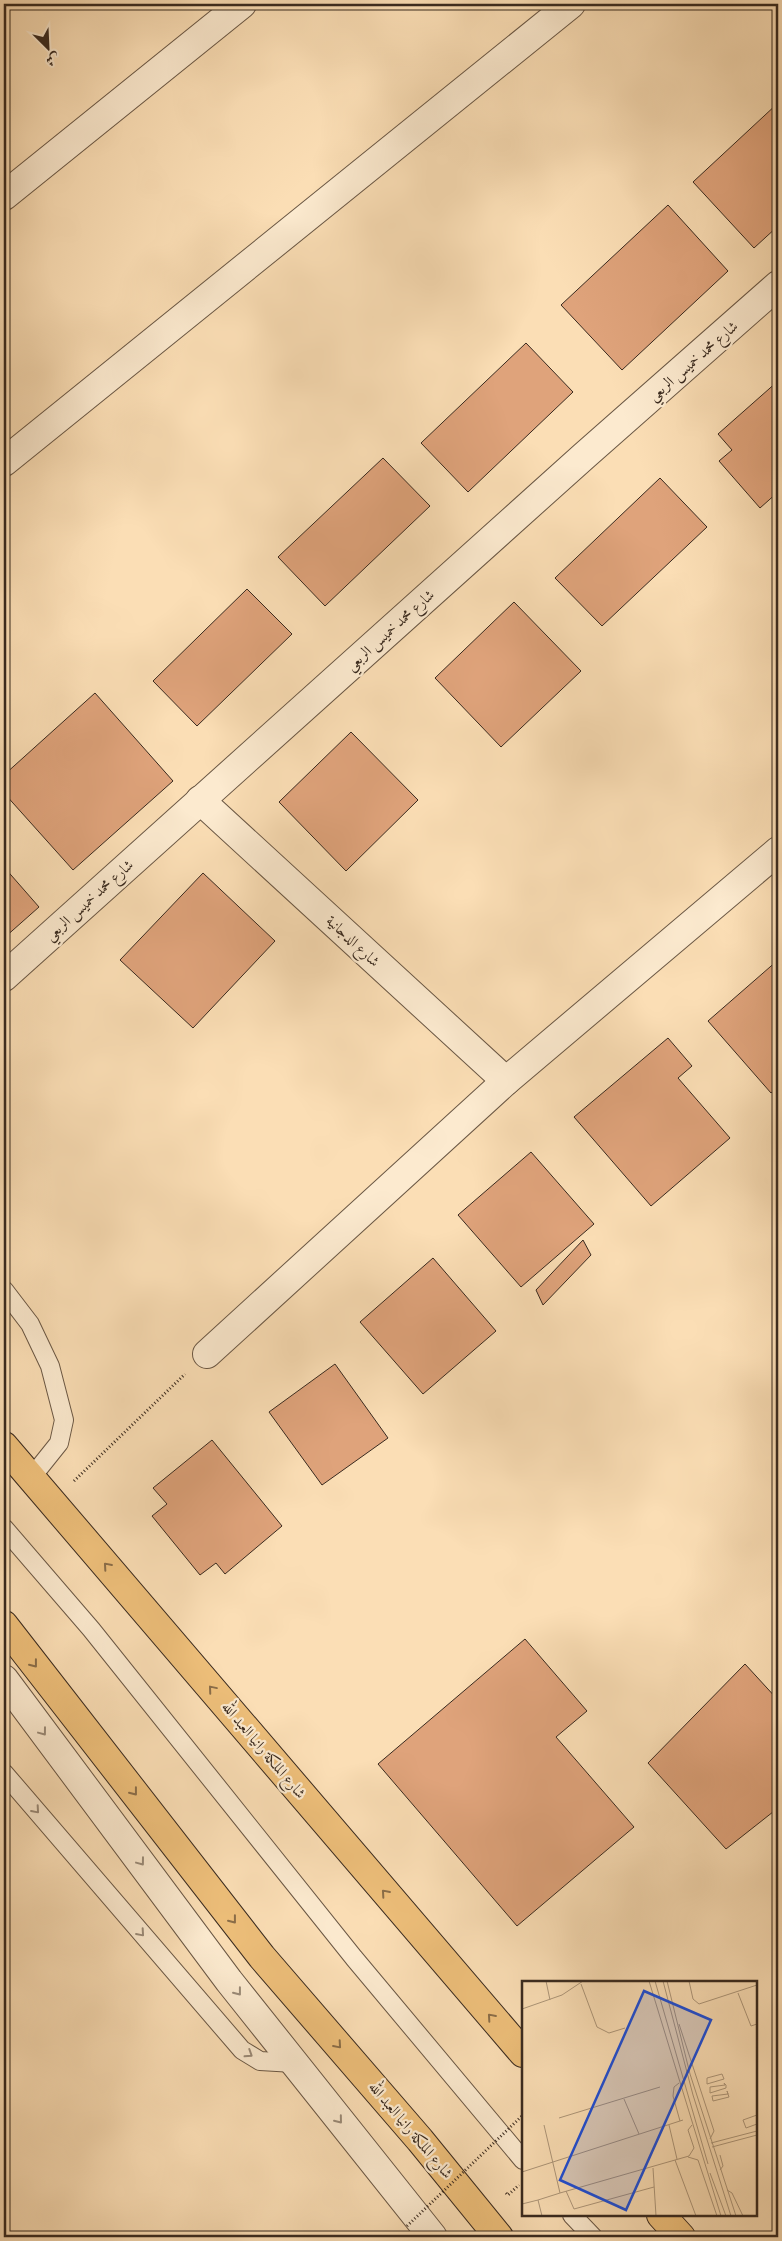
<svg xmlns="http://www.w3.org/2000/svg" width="782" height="2241" font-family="'IM FELL English',Amiri,serif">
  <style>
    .building { fill: #dfa37b; stroke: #392a1f }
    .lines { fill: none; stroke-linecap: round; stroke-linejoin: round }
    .lane-casing { stroke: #6a5744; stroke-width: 20 }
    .street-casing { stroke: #6a5744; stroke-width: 30 }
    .primary-casing { stroke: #392a1f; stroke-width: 30 }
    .path { stroke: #392a1f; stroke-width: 3; stroke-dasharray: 1 2.5; stroke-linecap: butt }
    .lane { stroke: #fceacf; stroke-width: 18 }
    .street { stroke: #fceacf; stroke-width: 28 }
    .primary { stroke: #eebf7a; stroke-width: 28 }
    .path-bridge { stroke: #392a1f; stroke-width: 3; stroke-dasharray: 1 2.5; stroke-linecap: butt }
    .oneway { stroke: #8a6d48 }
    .oneway2 { stroke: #9a8a77 }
    .labels { text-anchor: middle; stroke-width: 4.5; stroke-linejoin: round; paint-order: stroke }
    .street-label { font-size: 15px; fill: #392a1f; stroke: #fceacf }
    .inset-road { fill: none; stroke: #ad9679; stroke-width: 1 }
    .view { fill: #1d4ed8; fill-opacity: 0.15; stroke: #1d4ed8; stroke-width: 2.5 }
    .inset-edge { fill: none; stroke: #392a1f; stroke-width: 2.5 }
  </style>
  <rect width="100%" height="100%" fill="#fbdeb5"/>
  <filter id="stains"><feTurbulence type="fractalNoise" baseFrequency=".004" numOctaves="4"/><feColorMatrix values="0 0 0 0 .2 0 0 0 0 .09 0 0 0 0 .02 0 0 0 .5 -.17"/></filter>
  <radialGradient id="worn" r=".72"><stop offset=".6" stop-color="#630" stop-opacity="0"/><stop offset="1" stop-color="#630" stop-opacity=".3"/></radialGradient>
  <g class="building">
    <path d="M778,103V226L754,248L693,182Z"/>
    <path d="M668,205L728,271L622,370L561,305Z"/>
    <path d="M526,343L573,392L468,492L421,443Z"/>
    <path d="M778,381V492L760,508L719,461L732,450L718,434Z"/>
    <path d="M383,458L430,506L325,606L278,557Z"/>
    <path d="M660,478L707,527L602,626L555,578Z"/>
    <path d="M247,589L292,634L197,726L153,681Z"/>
    <path d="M514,602L581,671L501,747L435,678Z"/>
    <path d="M95,693L173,781L73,870L4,793V775Z"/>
    <path d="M351,732L418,800L346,871L279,802Z"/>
    <path d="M4,867L39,907L4,938Z"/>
    <path d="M203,873L275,941L193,1028L120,960Z"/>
    <path d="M778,960V1087L771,1093L708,1021Z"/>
    <path d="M668,1038L692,1066L678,1078L730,1138L651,1206L574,1117Z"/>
    <path d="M531,1152L594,1224L521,1287L458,1215Z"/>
    <path d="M583,1240L591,1255L543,1305L536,1290Z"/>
    <path d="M433,1258L496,1331L423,1394L360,1322Z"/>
    <path d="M335,1364L388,1438L322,1485L269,1412Z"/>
    <path d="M212,1440L282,1526L225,1574L216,1563L200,1575L152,1516L167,1504L153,1488Z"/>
    <path d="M525,1639L587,1711L556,1737L634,1827L517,1926L378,1764Z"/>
    <path d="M745,1664L778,1700V1808L726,1849L648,1763Z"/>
  </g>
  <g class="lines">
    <g class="lane-casing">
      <g id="lane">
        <path d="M4,1290L30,1324L50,1366L64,1420L59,1443L31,1478"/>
        <path d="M4,1528L91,1629L354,1958L523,2160"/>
        <path d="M4,1773L242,2050L260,2061L294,2063"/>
        <path d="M572,2215L593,2237"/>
      </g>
    </g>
    <g class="street-casing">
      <g id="street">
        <path d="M4,196L242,4"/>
        <path d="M4,462L571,4"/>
        <path d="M200,800L506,1081"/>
        <path d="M4,977L584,456L778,285"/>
        <path d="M207,1354L506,1081L778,851"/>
        <path d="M4,1679L229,1981L433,2237"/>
      </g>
    </g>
    <g class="primary-casing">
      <g id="primary">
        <path d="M4,1446L523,2053"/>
        <path d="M4,1625L262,1957L420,2140L499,2237"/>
        <path d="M661,2215L681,2237"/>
      </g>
    </g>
    <g class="path">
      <path d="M74,1481L185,1374"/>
      <path d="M506,2193L508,2195L519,2185"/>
    </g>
    <use href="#lane" class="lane"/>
    <use href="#street" class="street"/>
    <use href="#primary" class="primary"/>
    <path class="path-bridge" d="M407,2226L523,2115"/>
  </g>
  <defs><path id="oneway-chevron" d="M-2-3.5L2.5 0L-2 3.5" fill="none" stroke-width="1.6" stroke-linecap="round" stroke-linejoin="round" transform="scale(1.25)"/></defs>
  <g class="oneway">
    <use href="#oneway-chevron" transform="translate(107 1566) rotate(-131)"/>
    <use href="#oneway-chevron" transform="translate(34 1664) rotate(52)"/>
    <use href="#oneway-chevron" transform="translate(212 1689) rotate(-130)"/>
    <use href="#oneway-chevron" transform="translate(134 1792) rotate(52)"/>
    <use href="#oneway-chevron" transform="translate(385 1893) rotate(-131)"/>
    <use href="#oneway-chevron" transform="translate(233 1920) rotate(52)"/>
    <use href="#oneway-chevron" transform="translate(491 2017) rotate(-131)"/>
    <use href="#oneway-chevron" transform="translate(338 2045) rotate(49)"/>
  </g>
  <g class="oneway2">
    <use href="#oneway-chevron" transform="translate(43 1732) rotate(53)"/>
    <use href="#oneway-chevron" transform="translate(36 1810) rotate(49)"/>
    <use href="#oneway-chevron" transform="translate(141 1862) rotate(53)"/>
    <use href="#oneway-chevron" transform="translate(141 1933) rotate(49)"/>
    <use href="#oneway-chevron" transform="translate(238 1992) rotate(52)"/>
    <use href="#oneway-chevron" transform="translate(249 2054) rotate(33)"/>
    <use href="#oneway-chevron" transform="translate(339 2120) rotate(51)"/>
  </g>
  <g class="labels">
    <g class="street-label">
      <text transform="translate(693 361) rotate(-41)" y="5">شارع محمد خميس الربعي</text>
      <text transform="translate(390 630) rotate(-42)" y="5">شارع محمد خميس الربعي</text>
      <text transform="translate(89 900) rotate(-42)" y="5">شارع محمد خميس الربعي</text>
      <text transform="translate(353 941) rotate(43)" y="5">شارع الدجانية</text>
      <text transform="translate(264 1750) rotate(50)" y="5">شارع الملكة رانيا العبد الله</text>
      <text transform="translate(411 2130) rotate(50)" y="5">شارع الملكة رانيا العبد الله</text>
    </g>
  </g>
  <g transform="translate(522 1981)">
    <rect width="235" height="235" fill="#fbdeb5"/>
    <path class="inset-road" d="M24,0L28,19M127,0L199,235M133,0L186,183M141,0L171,114L209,235M145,0L168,93L214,235M167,0L171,18L177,23L235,4M59,3L75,46L87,52L103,47M216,12L229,45L235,43M0,28L40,14L61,0M157,43L192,150L188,158M200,93L202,98L185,103V97ZM157,102L152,106L151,115L158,140M202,102L204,104V107L188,112V106L203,104ZM205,110L207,116L191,120L190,115L206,113ZM102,118L117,153M235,134L221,139L224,147L235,143M37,137L138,106M147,144L155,178M189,162L235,150M190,166L235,154M166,176L176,179L195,235M153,179L174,235M131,187L134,235M198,189L201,185L198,174M0,191L161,139M188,192L204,235M205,209L210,212L221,235M44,210L52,228L132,206M38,212L167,175L172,167L166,149L170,144M0,223L16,219M20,235L16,219L38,212L22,144"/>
    <path class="view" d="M122,10L189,39L104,229L38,199Z"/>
    <rect width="235" height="235" class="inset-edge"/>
  </g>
  <rect width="782" height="2241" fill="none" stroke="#fbdeb5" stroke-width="20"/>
  <rect x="5" y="5" width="772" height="2231" fill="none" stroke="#392a1f" stroke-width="2.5"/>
  <rect x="10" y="10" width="762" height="2221" fill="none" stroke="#392a1f"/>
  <g transform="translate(48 48) rotate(156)" stroke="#fceacf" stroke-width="4" paint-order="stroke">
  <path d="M0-4L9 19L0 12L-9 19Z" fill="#392a1f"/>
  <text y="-8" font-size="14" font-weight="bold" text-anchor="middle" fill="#392a1f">ش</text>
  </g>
  <rect width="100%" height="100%" filter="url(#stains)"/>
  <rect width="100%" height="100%" fill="url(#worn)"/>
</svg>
